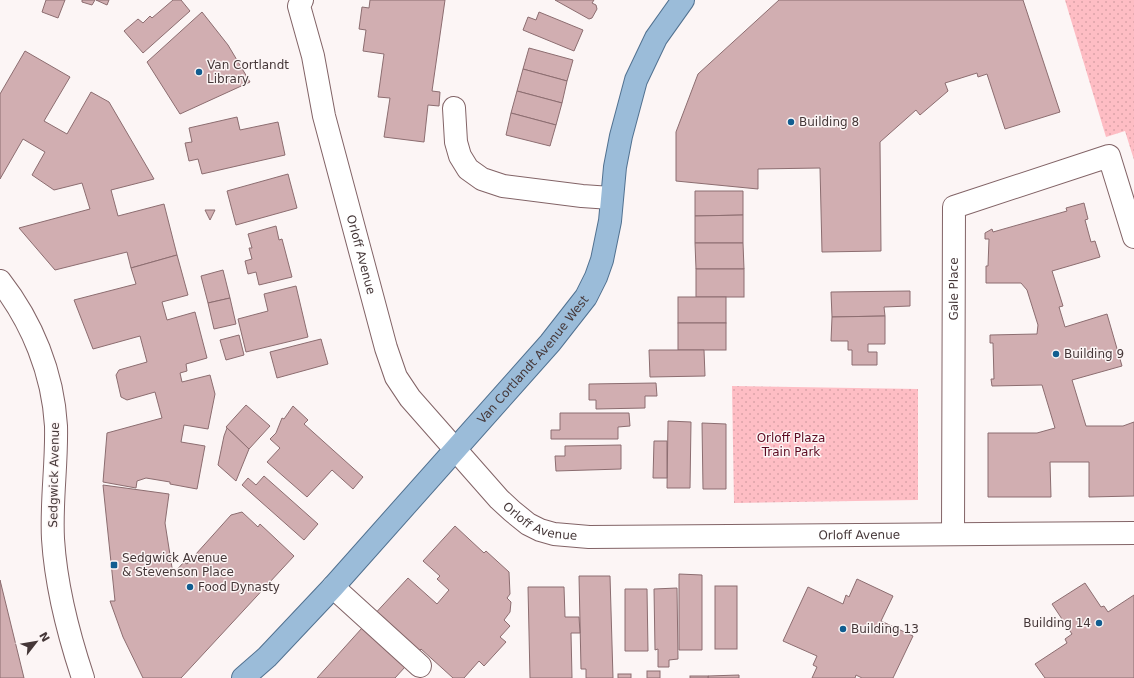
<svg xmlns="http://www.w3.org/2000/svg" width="1134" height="678" font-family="'DejaVu Sans',sans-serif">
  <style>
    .park { fill: url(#park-dots) }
    .building { fill: #d1aeb1; stroke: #8c6d70 }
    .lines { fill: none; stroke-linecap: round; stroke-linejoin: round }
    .minor-casing { stroke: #826366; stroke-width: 24 }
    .major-casing { stroke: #517190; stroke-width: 24 }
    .minor { stroke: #fff; stroke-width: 22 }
    .major { stroke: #9bbcd9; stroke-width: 22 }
    .poi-dot { fill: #115d90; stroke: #fcf5f5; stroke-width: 1.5 }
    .labels { text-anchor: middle; stroke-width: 3; stroke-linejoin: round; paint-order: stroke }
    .poi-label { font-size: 12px; fill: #453738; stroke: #fcf5f5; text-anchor: start }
    .street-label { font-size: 12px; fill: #453738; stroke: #fcf5f5 }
    .park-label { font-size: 12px; fill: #5c0a21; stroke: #fcf5f5 }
  </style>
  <defs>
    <pattern id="park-dots" width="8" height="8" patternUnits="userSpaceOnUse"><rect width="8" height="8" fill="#febdc4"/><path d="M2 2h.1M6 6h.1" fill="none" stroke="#dba3a9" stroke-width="1.8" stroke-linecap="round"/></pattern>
  </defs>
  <rect width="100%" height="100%" fill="#fcf5f5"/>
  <g class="park">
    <path d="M1065,0H1134V160L1125,131L1106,137Z"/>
    <path d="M732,386L918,389V500L734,503Z"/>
  </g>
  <g class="building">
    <path d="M46,0H65L58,18L42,12Z"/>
    <path d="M82,0H95L92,5L82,2Z"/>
    <path d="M96,0H109L107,5Z"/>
    <path d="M173,0H181L190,11L143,53L124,31L138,19L143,23L150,16L152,18Z"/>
    <path d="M370,0H445L432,91L440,92L439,106L428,105L424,142L384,137L390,98L378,97L384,54L363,51L366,30L359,29L362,7L369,8Z"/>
    <path d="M555,0H594L592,3L596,5L597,9L592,18L589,19Z"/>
    <path d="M779,0H1023L1060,112L1005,129L987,74L978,77L977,73L945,83L948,91L920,115L916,110L880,142L881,251L822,252L820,168L758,169V189L676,181V132L698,74Z"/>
    <path d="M202,12L228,45L250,82L180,114L147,62Z"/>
    <path d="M539,12L583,30L574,51L523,30L528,17L536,20Z"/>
    <path d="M529,48L573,60L567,81L523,69Z"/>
    <path d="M25,51L70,77L44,121L67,134L91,92L109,102L154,179L111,190L118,216L164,204L177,255L131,268L127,252L55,270L19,228L90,209L82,183L54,190L32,175L45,152L23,139L0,179V94Z"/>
    <path d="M523,69L567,81L562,103L517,91Z"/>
    <path d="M517,91L562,103L556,125L511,113Z"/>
    <path d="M511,113L556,125L550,146L506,135Z"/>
    <path d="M237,117L240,130L278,122L285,155L202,174L198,159L189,161L185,143L192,142L189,128Z"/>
    <path d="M288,174L297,208L236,225L227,191Z"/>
    <path d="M695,191H743V215L695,216Z"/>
    <path d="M1084,203L1088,219L1085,220L1091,242L1095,241L1100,257L1052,271L1063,306L1059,307L1065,327L1107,314L1122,366L1072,380L1086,426H1123L1134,422V496L1089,497V462H1050L1051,497H988V433H1037L1055,428L1042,385L992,386L991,379H994L993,343H990V335L1037,334L1038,325L1027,290L1021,283H986V266H988L989,239H985V233L992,229L993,232L1067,211L1066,208Z"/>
    <path d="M205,210H215L210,220Z"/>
    <path d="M743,215V243H695V216Z"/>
    <path d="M276,226L279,240L282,239L292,277L259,285L256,272L248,274L245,261L252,259L249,248H252L248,234Z"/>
    <path d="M695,243H743L744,269H696Z"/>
    <path d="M177,255L188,295L162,302L167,320L195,312L207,358L186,364L187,371L180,373L182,382L210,375L215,394L208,429L184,425L181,442L205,446L197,489L170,484V482L146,478L137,481L136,488L103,482L107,433L162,418L155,392L127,400L121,397L116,375L119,370L147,362L140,336L93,349L74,300L136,284L131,268Z"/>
    <rect x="696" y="269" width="48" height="28"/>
    <path d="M223,270L230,298L208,303L201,276Z"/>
    <path d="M296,286L308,337L246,352L238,319L268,311L264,294Z"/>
    <path d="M910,291V306L884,307L885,316L832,317L831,292Z"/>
    <rect x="678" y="297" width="48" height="26"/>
    <path d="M230,298L236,324L214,329L208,303Z"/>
    <path d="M885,316V344H868V352H877V365H852V350H848V341H831L832,317Z"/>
    <rect x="678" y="323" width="48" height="27"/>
    <path d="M239,335L244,355L226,360L220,340Z"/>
    <path d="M321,339L328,364L277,378L270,352Z"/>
    <path d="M649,350H704L705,376L650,377Z"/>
    <path d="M656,383L657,396H645V408L596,409V400H589V384Z"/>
    <path d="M246,405L270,426L249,449L226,427Z"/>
    <path d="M293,406L308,420L304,424L363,477L353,489L332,470L307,497L267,462L280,448L270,439L276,433L282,418L284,419Z"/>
    <path d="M560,413H629L630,426L618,427V439H551V430H560Z"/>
    <path d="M668,421L691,422L690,488H667Z"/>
    <path d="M702,423L726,424V489H703Z"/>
    <path d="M227,428L249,449L236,481L218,465L224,436Z"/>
    <path d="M654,441H667V478H653Z"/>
    <path d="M621,445V469L556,471L555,456H565V446Z"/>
    <path d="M264,476L318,524L304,540L242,485L248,478L256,485Z"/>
    <path d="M103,485L169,494L165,523L173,574L184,562L187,564L231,515L242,512L258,527L260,524L294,556L181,678H143L123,637L110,601H115Z"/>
    <path d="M455,526L484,553L486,551L509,572L510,594L507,598L511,602L510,612L504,620L510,626L500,637L506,642L484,666L479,661L464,678H453L421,649L414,657L371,618L408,578L437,604L449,590L437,579L440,576L423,561Z"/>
    <path d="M679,574L702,575V650H679Z"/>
    <path d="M579,576H610L613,678H586V669H581Z"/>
    <path d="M857,579L893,596L881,621L913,636L893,678H862L856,675L855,678H812L817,667L813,665L817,656L783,641L808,587L843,604L846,595L849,597Z"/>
    <path d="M0,581V580L24,678H0Z"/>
    <path d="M1085,583L1101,607L1104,606L1108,612L1134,595V678H1045L1035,664L1067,643L1065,639L1072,634L1052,604Z"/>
    <rect x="715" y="586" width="22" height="63"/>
    <path d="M528,587H564L565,617H579L580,633H571L572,678H530Z"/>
    <path d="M677,588L678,659L669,660V667H658V649L655,650L654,589Z"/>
    <path d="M625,589H647L648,651H625Z"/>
    <path d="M362,628L405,667L395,678H317Z"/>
    <rect x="647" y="671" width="13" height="7"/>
    <rect x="618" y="674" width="13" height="4"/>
    <path d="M739,675V678H708V676Z"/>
    <rect x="690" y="676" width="18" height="2"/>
  </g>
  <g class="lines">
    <g class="minor-casing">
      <g id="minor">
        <path id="s1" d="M302,0L299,6L313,56L324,116L386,348L396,377L410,398L499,499L512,511L528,524L540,530L554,534L589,537L1134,533"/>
        <path d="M454,108L456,142L460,156L468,169L482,179L503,186L582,196L611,198"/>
        <path d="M0,281C32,322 53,373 56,426C57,464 51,501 53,539C56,586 68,633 83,678"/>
        <path id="s2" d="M953,534L954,207L1109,156L1134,237"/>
        <path d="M333,587L420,666"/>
      </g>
    </g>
    <g class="major-casing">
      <g id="major">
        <path id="s3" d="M243,678L267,657L333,587L550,343L586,297L596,277L602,260L610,221L615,167L621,136L636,80L656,38L683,0"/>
      </g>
    </g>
    <use href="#minor" class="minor"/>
    <use href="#major" class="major"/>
  </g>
  <g class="poi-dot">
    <circle cx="199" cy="72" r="4"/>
    <circle cx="791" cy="122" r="4"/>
    <circle cx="1056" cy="354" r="4"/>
    <rect x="110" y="561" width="8" height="8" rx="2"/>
    <circle cx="190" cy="587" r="4"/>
    <circle cx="1099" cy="623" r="4"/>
    <circle cx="843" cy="629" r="4"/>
  </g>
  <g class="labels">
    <g class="poi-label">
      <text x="207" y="69">Van Cortlandt<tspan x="207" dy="14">Library</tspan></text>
      <text x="799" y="126">Building 8</text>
      <text x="1064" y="358">Building 9</text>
      <text x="122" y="562">Sedgwick Avenue<tspan x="122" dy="14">&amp; Stevenson Place</tspan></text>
      <text x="198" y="591">Food Dynasty</text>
      <text x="1091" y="627" text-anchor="end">Building 14</text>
      <text x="851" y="633">Building 13</text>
    </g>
    <g class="street-label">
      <text dy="4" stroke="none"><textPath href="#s1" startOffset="263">Orloff Avenue</textPath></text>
      <text dy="4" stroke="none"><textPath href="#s2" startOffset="245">Gale Place</textPath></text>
      <text dy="4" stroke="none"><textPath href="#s3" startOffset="431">Van Cortlandt Avenue West</textPath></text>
      <text transform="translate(54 475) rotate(-89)" y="4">Sedgwick Avenue</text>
      <text dy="4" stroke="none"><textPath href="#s1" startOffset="599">Orloff Avenue</textPath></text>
      <text dy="4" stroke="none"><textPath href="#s1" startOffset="922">Orloff Avenue</textPath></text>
    </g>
    <g class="park-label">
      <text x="791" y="442">Orloff Plaza<tspan x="791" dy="14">Train Park</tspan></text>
    </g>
  </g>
  <g transform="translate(36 642) rotate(59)" stroke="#fcf5f5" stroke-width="3" paint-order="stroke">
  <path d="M0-3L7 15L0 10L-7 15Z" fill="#453738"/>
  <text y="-6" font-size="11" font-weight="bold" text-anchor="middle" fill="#453738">N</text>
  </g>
</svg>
